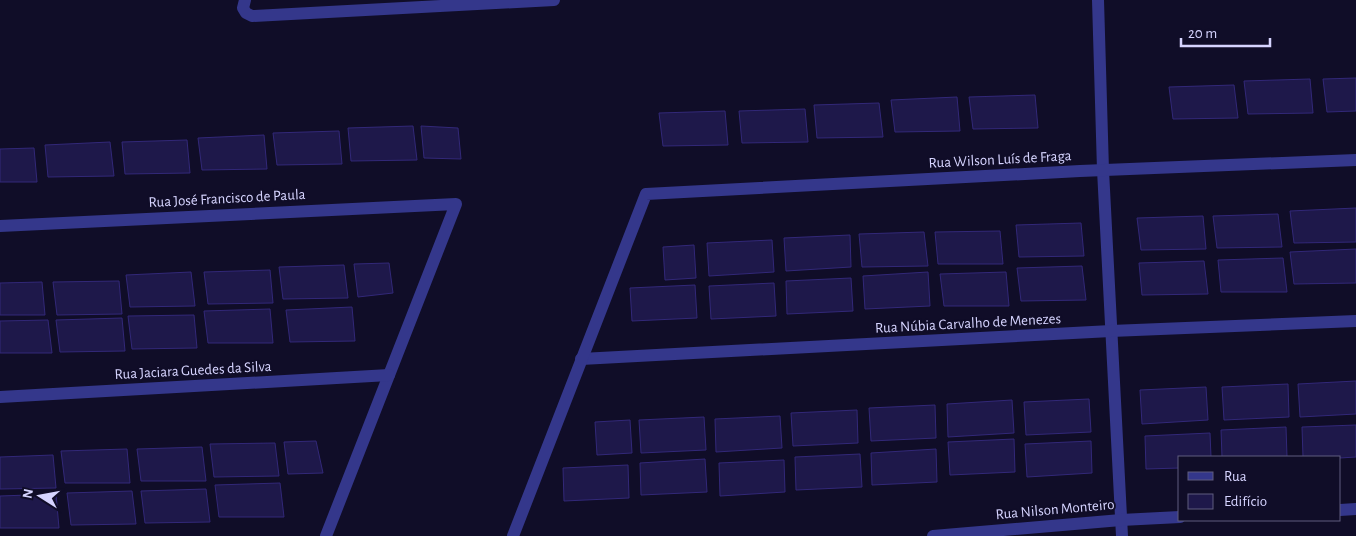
<svg xmlns="http://www.w3.org/2000/svg" width="1356" height="536" font-family="'Alegreya Sans',sans-serif">
  <style>
    .building { fill: #1e184a; stroke: #322878 }
    .lines { fill: none; stroke-linecap: round; stroke-linejoin: round }
    .minor { stroke: #34378b; stroke-width: 12 }
    .labels { text-anchor: middle; stroke-width: 4; stroke-linejoin: round; paint-order: stroke }
    .street-label { font-size: 15px; fill: #d6d4ff; stroke: #100d28 }
  </style>
  <rect width="100%" height="100%" fill="#100d28"/>
  <g class="building">
    <path d="M1356,78V111L1327,112L1323,79Z"/>
    <path d="M1310,79L1313,113L1248,114L1244,81Z"/>
    <path d="M1234,85L1238,118L1173,119L1169,87Z"/>
    <path d="M1035,95L1038,128L973,129L969,97Z"/>
    <path d="M957,97L960,131L895,132L891,100Z"/>
    <path d="M879,103L883,137L817,138L814,105Z"/>
    <path d="M805,109L808,142L742,143L739,111Z"/>
    <path d="M725,111L728,145L663,146L659,113Z"/>
    <path d="M413,126L417,160L351,161L348,128Z"/>
    <path d="M421,126L458,128L461,159L424,158Z"/>
    <path d="M339,131L342,164L277,165L273,133Z"/>
    <path d="M264,135L267,169L202,170L198,138Z"/>
    <path d="M187,140L190,173L125,174L122,142Z"/>
    <path d="M110,142L114,176L48,177L45,145Z"/>
    <path d="M34,148L37,182H0V149Z"/>
    <path d="M1356,208V242L1294,243L1290,211Z"/>
    <path d="M1278,214L1282,247L1217,248L1213,216Z"/>
    <path d="M1203,216L1206,249L1141,250L1137,218Z"/>
    <path d="M1081,223L1084,256L1019,257L1016,225Z"/>
    <path d="M1000,231L1003,264H938L935,232Z"/>
    <path d="M924,232L928,266L862,267L859,234Z"/>
    <path d="M850,235L851,267L786,271L784,238Z"/>
    <path d="M772,240L774,272L709,276L707,243Z"/>
    <path d="M694,245L696,278L665,280L663,247Z"/>
    <path d="M1356,249V283L1294,284L1290,252Z"/>
    <path d="M1283,258L1287,292H1221L1218,260Z"/>
    <path d="M1204,261L1208,294L1142,295L1139,263Z"/>
    <path d="M389,263L393,293L358,297L354,264Z"/>
    <path d="M344,265L348,298L283,299L279,267Z"/>
    <path d="M1082,266L1086,300L1021,301L1017,268Z"/>
    <path d="M270,270L273,303L208,304L204,272Z"/>
    <path d="M191,272L195,306L130,307L126,275Z"/>
    <path d="M928,272L930,306L865,309L863,276Z"/>
    <path d="M1006,272L1009,306H944L940,274Z"/>
    <path d="M851,278L853,311L787,314L786,281Z"/>
    <path d="M119,281L122,314L57,315L53,282Z"/>
    <path d="M42,282L45,315H0V283Z"/>
    <path d="M774,283L776,316L711,319L709,286Z"/>
    <path d="M695,285L697,318L632,321L630,288Z"/>
    <path d="M352,307L355,341L290,342L286,310Z"/>
    <path d="M270,309L273,343H208L204,311Z"/>
    <path d="M194,315L197,348L132,349L128,316Z"/>
    <path d="M122,318L125,351L60,352L56,320Z"/>
    <path d="M48,320L52,353H0V321Z"/>
    <path d="M1356,381V414L1300,417L1298,384Z"/>
    <path d="M1288,384L1289,417L1224,420L1222,387Z"/>
    <path d="M1206,387L1208,420L1142,424L1140,390Z"/>
    <path d="M1089,399L1091,432L1026,435L1024,402Z"/>
    <path d="M1012,400L1014,433L948,437L947,404Z"/>
    <path d="M935,405L936,438L871,441L869,408Z"/>
    <path d="M857,410L858,443L793,446L791,413Z"/>
    <path d="M780,416L782,448L716,452L715,419Z"/>
    <path d="M704,417L706,450L641,453L639,420Z"/>
    <path d="M630,420L632,453L597,455L595,422Z"/>
    <path d="M1356,425V457L1340,458V457H1303L1302,427Z"/>
    <path d="M1286,427L1287,457H1222L1221,430Z"/>
    <path d="M1210,433L1211,457H1180V468L1146,469L1145,436Z"/>
    <path d="M1014,439L1015,472L950,475L948,442Z"/>
    <path d="M316,441L323,473L288,474L284,442Z"/>
    <path d="M1091,441L1092,473L1027,477L1025,444Z"/>
    <path d="M275,443L279,476L214,477L210,444Z"/>
    <path d="M202,447L206,481H141L137,449Z"/>
    <path d="M127,449L130,483H65L61,451Z"/>
    <path d="M936,449L937,482L872,485L871,453Z"/>
    <path d="M860,454L862,487L796,490L795,457Z"/>
    <path d="M53,455L56,488L0,489V457Z"/>
    <path d="M705,459L707,492L641,495L640,463Z"/>
    <path d="M784,460L785,492L720,496L719,463Z"/>
    <path d="M628,465L629,498L564,501L563,468Z"/>
    <path d="M280,483L284,517H219L215,485Z"/>
    <path d="M206,489L210,522L145,523L141,491Z"/>
    <path d="M132,491L136,524L71,525L67,493Z"/>
    <path d="M56,494L59,528H0V496Z"/>
  </g>
  <g class="lines">
    <g class="minor">
      <path d="M245,0L243,8L246,13L252,16L554,0"/>
      <path d="M1098,0L1103,170L1122,536"/>
      <path d="M0,226L456,204L326,536"/>
      <path d="M581,359L1111,331L1356,321"/>
      <path d="M0,397L389,375"/>
      <path d="M1340,510L1356,509"/>
      <path d="M513,536L646,194L1080,171L1356,160"/>
      <path d="M933,536L1121,520L1180,517"/>
    </g>
  </g>
  <g class="labels">
    <g class="street-label">
      <text transform="translate(1000 159) rotate(-3)" y="5">Rua Wilson Luís de Fraga</text>
      <text transform="translate(227 198) rotate(-3)" y="5">Rua José Francisco de Paula</text>
      <text transform="translate(968 323) rotate(-3)" y="5">Rua Núbia Carvalho de Menezes</text>
      <text transform="translate(193 370) rotate(-3)" y="5">Rua Jaciara Guedes da Silva</text>
      <text transform="translate(1055 509) rotate(-5)" y="5">Rua Nilson Monteiro</text>
    </g>
  </g>
  <rect x="1178" y="456" width="162" height="65" fill="#100d28" stroke="#5f5d7e"/>
  <rect x="1188" y="472" width="25" height="8" fill="#34378b" stroke="#5f5d7e"/>
  <text x="1224" y="481" font-size="15" fill="#d6d4ff">Rua</text>
  <rect x="1188" y="494" width="25" height="15" fill="#1e184a" stroke="#5f5d7e"/>
  <text x="1224" y="506" font-size="15" fill="#d6d4ff">Edifício</text>
  <g transform="translate(40 496) rotate(281)" stroke="#100d28" stroke-width="4" paint-order="stroke">
  <path d="M0-4L9 19L0 12L-9 19Z" fill="#d6d4ff"/>
  <text y="-8" font-size="14" font-weight="bold" text-anchor="middle" fill="#d6d4ff">N</text>
  </g>
  <path d="M1181 38v8h89v-8" fill="none" stroke="#d6d4ff" stroke-width="2.5"/>
  <text x="1188" y="38" font-size="15" fill="#d6d4ff" stroke="#100d28" stroke-width="4" paint-order="stroke">20 m</text>
</svg>
